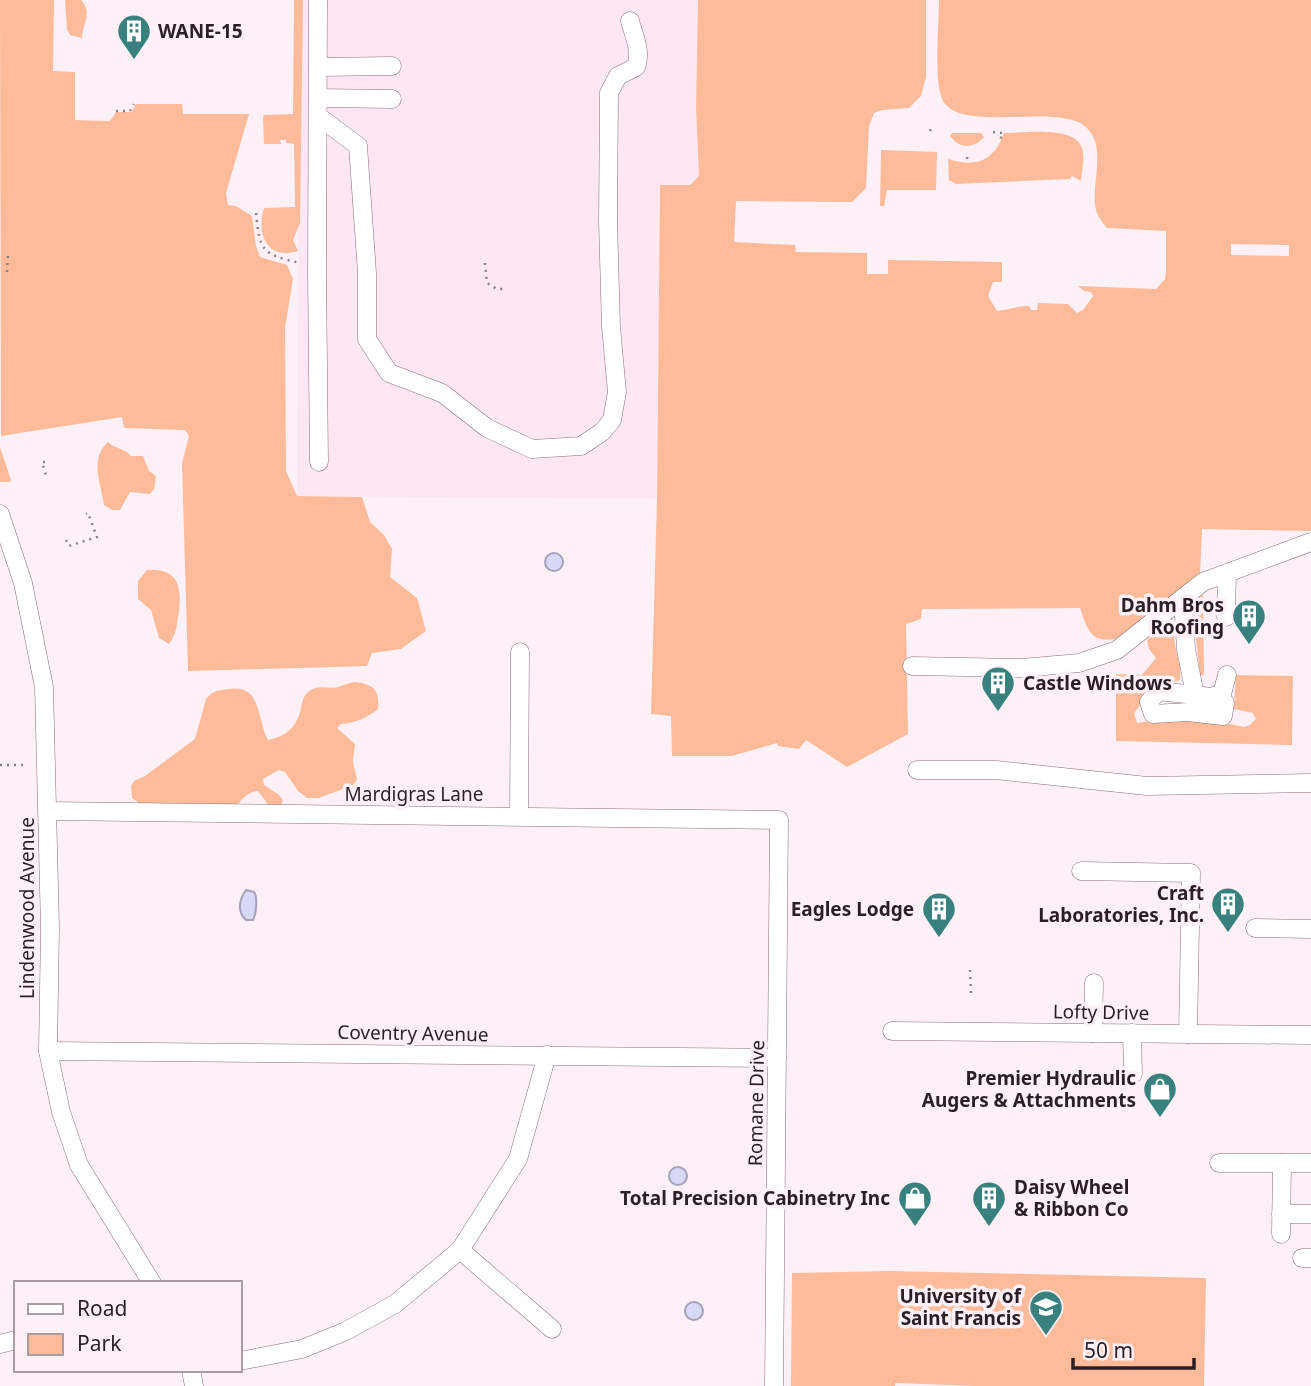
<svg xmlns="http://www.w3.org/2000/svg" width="1311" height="1386" font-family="'Noto Sans',sans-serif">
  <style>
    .built { fill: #fde7f2 }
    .green { fill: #fdbb9a; fill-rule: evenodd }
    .water { fill: #d8d9f7; stroke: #a4a1b8; stroke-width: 2 }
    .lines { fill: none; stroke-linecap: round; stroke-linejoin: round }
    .minor-casing { stroke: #876d7b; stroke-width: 19 }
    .path { stroke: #8c8187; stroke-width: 2.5; stroke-dasharray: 2 5; stroke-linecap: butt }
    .minor { stroke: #fff; stroke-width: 18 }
    .labels { text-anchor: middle; stroke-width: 7; stroke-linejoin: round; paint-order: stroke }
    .poi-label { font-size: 19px; font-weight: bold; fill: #2a1f25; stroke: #fdf1f7; text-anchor: end }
    .street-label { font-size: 19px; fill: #2a1f25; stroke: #fdf1f7 }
  </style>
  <rect width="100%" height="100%" fill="#fdf1f7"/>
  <path class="built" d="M300,0H698L696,107L699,176L690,185H660L657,499L297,496Z"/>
  <g class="green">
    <path d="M0,0H54L53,71L75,72V120L110,121L116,112H132L136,104H182L183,114H249L226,193L228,205L236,206L252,216L256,246L260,257L287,265L293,279L285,328L286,471L297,496L362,497L370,522L384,535L392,549L390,577L417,598L426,631L401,649L372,653L367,666L188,671L182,463L189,436L185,430L124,428L122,417L1,436Z"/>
    <path d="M65,0H81C93,13 83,23 82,38L70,35L67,30Z"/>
    <path d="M294,0H303L300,223L293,240L298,251C267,261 256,234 264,208L295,207L294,144L286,143V140H280L281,144H264L263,118L264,115L293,114Z"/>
    <path d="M698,0H926V77L921,96L909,108L882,110L874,113L869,126L866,188L852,202L736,201L734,242L795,245L796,252L867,253V274H888V260L1002,262V282H993L988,296L997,311C1008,310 1016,306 1029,306L1031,310H1037L1038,303L1068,304L1077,313L1083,310L1093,296L1091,292L1084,291L1078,286L1156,289L1165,279L1166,272V231L1107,228C1102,222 1098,217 1096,210C1090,184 1108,148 1086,127C1057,101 953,137 941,96C934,73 939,26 939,0H1311V531L1202,529L1200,574L1124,637C1093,645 1089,635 1080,608L922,609L921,619L906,624L908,734L847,767L806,740L799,749L778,746L777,743L732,756H672L671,716L651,714L657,499L660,185H690L699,176L696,107ZM1231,244L1289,245V256L1231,255Z"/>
    <path d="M952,133H981L984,137C974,149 959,149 950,136Z"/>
    <path d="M1004,133C1024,133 1075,125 1082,148C1085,158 1082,171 1081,181L1072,176L1070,179L956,184L949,180L948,159C976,168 994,161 1004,133Z"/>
    <path d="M881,150L937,152L936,190H887L884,206H880Z"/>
    <path d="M108,442C115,449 125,448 131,456H143L149,471L156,476L154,489L150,494L130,492L120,510H112L104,505C101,483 89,459 108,442Z"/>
    <path d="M0,447L11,480L10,482H0Z"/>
    <path d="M147,570C177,568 182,585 179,611C177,623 177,634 169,644L159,638L151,610L138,599V581Z"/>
    <path d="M1203,595L1204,675H1200L1192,601Z"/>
    <path d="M1170,619H1173L1162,633L1174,635C1174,650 1182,664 1180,680L1146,690L1142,703L1134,713L1137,723L1171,718L1226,723L1244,727L1250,725L1256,719L1253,713L1234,709L1236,675L1293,676L1292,745L1116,741V674L1142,675L1156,658L1149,649L1147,640Z"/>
    <path d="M354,682C373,684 380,689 378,709C367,718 355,723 341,724L337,728L355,744L353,762L357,780L353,785L319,798H307L298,791L285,772L279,770L263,779L264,785L279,795L283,800L281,806L271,809L258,791C248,792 240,799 236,809L142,805L132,798L131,786L134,781L145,776L195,739L206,699C213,690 220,690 230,689C262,684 257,721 268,740C287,736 297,727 301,708C302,703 303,697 307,693C318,683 327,690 338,687C344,685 348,683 354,682Z"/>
    <path d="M889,1271L1206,1278L1204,1386H977L895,1383V1386H791L792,1273Z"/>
  </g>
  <g class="water">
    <circle cx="554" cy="562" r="9"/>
    <path d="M246,890L254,892C258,897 256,915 253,920H246C236,911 240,898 246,890Z"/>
    <circle cx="678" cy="1176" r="9"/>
    <circle cx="694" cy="1311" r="9"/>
  </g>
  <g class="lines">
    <g class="minor-casing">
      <g id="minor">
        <path d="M318,0L317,274L319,462"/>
        <path d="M318,67L392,66"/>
        <path d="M318,98L392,99"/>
        <path d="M318,116L358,146L367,273V339L389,373L442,393L487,428L532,449L581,446L602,432L612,420L617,392L611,327L608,222L609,93L618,76L636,67C642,52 634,36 630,21"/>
        <path d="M0,514L23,583L44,687L50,928L48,1051L61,1112L79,1165L152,1283"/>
        <path d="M1183,598L1186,649L1195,695L1158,691L1149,702L1153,714L1188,712L1223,716L1225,703L1210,697L1195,695"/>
        <path d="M1226,617L1227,573"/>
        <path d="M912,666L1022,668L1079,663L1117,650L1203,582L1311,542"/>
        <path d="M1210,697L1222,694L1227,675"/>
        <path d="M917,770H996L1147,786L1311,783"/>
        <path d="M48,811L779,820L774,1386"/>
        <path d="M519,815L520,652"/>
        <path d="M1081,871L1191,873L1188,1034"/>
        <path d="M1255,928L1311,929"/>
        <path d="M892,1031L1311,1035"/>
        <path d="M1093,1033L1094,983"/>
        <path d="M1132,1033L1133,1074"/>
        <path d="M48,1051L777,1058"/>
        <path d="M1219,1163H1311"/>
        <path d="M1281,1214H1311"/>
        <path d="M1281,1234L1282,1163"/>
        <path d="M460,1250L552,1329"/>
        <path d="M1302,1258H1311"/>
        <path d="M0,1344L16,1340"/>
        <path d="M240,1361L302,1349L346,1331L395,1304L460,1250L518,1159L547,1055"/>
        <path d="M191,1370L194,1386"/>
      </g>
    </g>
    <g class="path">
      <path d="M116,111H130L134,104"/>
      <path d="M930,131L932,125"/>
      <path d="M993,132L1003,133L1000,140"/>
      <path d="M967,159V154"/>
      <path d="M256,213C260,252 262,254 300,263"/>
      <path d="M485,263L487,283L497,289H507"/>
      <path d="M7,272L8,255"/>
      <path d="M45,462H42L47,479"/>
      <path d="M66,540L69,546L97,537L88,513L86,514"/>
      <path d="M0,765H23"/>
      <path d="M970,970L971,993"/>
    </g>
    <use href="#minor" class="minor"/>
  </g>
  <defs>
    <g id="building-pin" transform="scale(1.75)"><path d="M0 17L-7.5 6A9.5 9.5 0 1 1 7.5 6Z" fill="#39817f" stroke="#fdf1f7"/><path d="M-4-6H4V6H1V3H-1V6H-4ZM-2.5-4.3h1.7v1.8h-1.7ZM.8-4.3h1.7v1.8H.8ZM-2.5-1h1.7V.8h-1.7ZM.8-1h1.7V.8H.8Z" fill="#fff"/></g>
    <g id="shop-pin" transform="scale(1.75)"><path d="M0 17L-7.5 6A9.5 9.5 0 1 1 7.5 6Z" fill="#39817f" stroke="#fdf1f7"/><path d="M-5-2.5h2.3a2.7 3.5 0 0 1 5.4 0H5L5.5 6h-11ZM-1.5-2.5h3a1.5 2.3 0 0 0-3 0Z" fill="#fff"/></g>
    <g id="university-pin" transform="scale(1.75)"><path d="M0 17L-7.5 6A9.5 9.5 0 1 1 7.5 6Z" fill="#39817f" stroke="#fdf1f7"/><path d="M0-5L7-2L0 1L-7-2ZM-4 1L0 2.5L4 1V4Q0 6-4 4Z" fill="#fff"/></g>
  </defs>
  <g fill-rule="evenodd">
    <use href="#building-pin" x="134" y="31"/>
    <use href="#building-pin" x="1249" y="616"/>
    <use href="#building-pin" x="998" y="683"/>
    <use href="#building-pin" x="1228" y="904"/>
    <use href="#building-pin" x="939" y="909"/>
    <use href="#shop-pin" x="1160" y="1089"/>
    <use href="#shop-pin" x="915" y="1198"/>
    <use href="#building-pin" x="989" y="1198"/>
    <use href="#university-pin" x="1046" y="1307"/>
  </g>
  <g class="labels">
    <g class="poi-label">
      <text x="158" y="38" text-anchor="start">WANE-15</text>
      <text x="1224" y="612">Dahm Bros<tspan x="1224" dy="22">Roofing</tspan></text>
      <text x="1023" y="690" text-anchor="start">Castle Windows</text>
      <text x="1204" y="900">Craft<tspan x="1204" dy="22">Laboratories, Inc.</tspan></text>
      <text x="914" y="916">Eagles Lodge</text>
      <text x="1136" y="1085">Premier Hydraulic<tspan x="1136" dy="22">Augers &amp; Attachments</tspan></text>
      <text x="1014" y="1194" text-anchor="start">Daisy Wheel<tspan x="1014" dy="22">&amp; Ribbon Co</tspan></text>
      <text x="890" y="1205">Total Precision Cabinetry Inc</text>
      <text x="1021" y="1303">University of<tspan x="1021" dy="22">Saint Francis</tspan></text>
    </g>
    <g class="street-label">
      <text x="414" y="801">Mardigras Lane</text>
      <text transform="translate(27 908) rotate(-90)" y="7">Lindenwood Avenue</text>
      <text transform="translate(1101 1012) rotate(1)" y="7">Lofty Drive</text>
      <text transform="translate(413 1033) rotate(1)" y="7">Coventry Avenue</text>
      <text transform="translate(756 1103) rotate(-89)" y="7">Romane Drive</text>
    </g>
  </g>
  <rect x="14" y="1281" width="228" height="91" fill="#fdf1f7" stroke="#a99da3" stroke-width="2"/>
  <rect x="28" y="1304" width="35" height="10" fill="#ffffff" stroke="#a99da3" stroke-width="2"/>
  <text x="77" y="1316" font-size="21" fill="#2a1f25">Road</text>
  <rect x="28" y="1334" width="35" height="21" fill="#fdbb9a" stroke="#a99da3" stroke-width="2"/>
  <text x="77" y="1351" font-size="21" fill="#2a1f25">Park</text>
  <path d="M1073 1358v10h121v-10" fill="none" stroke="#2a1f25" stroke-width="3.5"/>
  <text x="1084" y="1358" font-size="21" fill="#2a1f25" stroke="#fdf1f7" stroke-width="5" paint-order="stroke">50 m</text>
</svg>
